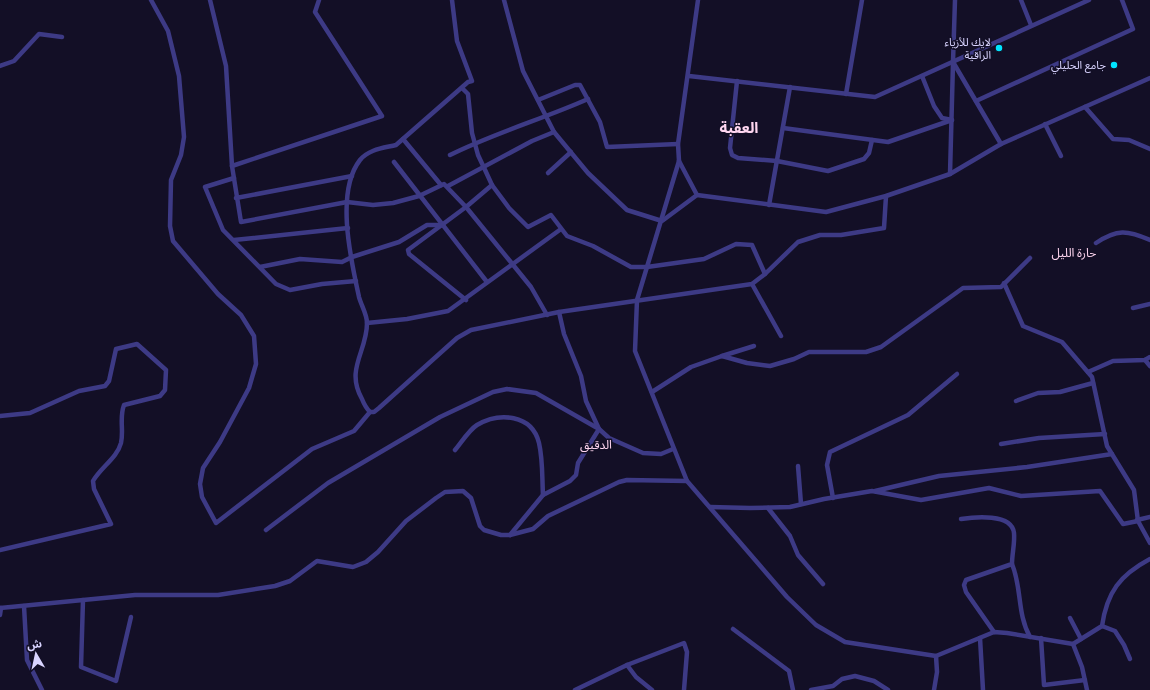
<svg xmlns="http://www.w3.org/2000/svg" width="1150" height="690" font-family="'Archivo Narrow','Noto Sans Arabic',sans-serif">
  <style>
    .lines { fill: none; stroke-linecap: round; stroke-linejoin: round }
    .street { stroke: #3d3a85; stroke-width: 4.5 }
    .poi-dot { fill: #00e5ff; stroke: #130f26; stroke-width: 1.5 }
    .labels { text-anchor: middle; stroke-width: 3; stroke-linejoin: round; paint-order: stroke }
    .poi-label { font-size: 11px; fill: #d9d4ff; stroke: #130f26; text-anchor: end }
    .neighbourhood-label { font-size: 12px; fill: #ffd6f0; stroke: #130f26 }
    .district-label { font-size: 15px; font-weight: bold; fill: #ffd6f0; stroke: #130f26 }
  </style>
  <rect width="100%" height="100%" fill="#130f26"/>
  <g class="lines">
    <g class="street">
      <path d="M151,0L168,31L179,76L184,137L181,155L171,180L170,226L173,241L218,294L241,315L254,336L256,364L249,388L220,442L203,468L200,484L202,497L216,523L312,449L354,431L370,412H374L379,408L457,338L471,330L559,312L752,284L765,274L798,242L820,235H841L884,228L886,196"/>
      <path d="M210,0L226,66L232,166L241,222L347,202L373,205L393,203L419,196L444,184L466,207L531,287L547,315"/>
      <path d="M504,0L523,71L554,132L588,173L627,210L662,221L697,195L679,161"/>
      <path d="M698,0L678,144L679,161L637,300L635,351L687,481L787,597L816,625L845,642L936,656L994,632L1007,633L1073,644L1102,626C1107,592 1120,575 1150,559"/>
      <path d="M955,0L953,62L1001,144"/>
      <path d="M1021,0L1031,25"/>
      <path d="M0,66L14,61L39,34L62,37"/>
      <path d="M689,76L875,97L1089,0"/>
      <path d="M922,76L934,106L942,118L952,120"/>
      <path d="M737,81L730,148L732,155L738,158L777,161L828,171L864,159L869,153L872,140"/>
      <path d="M462,88L468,94L472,133L478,155L486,172L492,185L509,208L528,227L551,215L567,236L593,246L631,267H647L704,259L736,244L752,245L765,274"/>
      <path d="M846,94L862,0"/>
      <path d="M538,100L575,85H580L600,122L607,147L678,144"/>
      <path d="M976,101L1133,29L1122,0"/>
      <path d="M1085,107L1113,139L1129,140L1150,149"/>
      <path d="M1045,124L1061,156"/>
      <path d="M783,128L888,142L952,120"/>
      <path d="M403,139L441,185"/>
      <path d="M450,155C494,133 543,119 588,99"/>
      <path d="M394,162L487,282"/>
      <path d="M232,166L382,116L315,12L319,0"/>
      <path d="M548,173L571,152"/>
      <path d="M950,174L953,63"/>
      <path d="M234,178L205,187L223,230L276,284L290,290L322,284L356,281"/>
      <path d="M448,186L532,141L554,132"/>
      <path d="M697,195L826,212L886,196L950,174L1001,144L1150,78"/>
      <path d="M236,198L352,176"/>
      <path d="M769,205L790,87"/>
      <path d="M234,240L348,228"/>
      <path d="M1096,243C1117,229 1127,230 1150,240"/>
      <path d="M260,267L300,259L342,262L352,257L399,242L427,225H443"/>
      <path d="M1004,283L1023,326L1062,342L1092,377L1107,446L1134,490L1138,521L1150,543"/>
      <path d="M752,284L781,336"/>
      <path d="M466,300L409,254L408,250L466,207L492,185"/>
      <path d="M1133,308L1150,304"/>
      <path d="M559,312L564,334L581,376L586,401L599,429L609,438L643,453L661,454L673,449"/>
      <path d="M367,323L407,319L448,311L561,229"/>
      <path d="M722,356L754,346"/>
      <path d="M1145,360L1150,366"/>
      <path d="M1088,372L1113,361L1145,360L1150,357"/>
      <path d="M652,392L691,367L722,356L747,363L770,366L794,359L809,352H866L881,347L963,288L1001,287L1030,258"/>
      <path d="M1016,401L1038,393L1060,392L1093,383"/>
      <path d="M370,412C366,408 364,404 362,399C345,369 367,352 367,323C367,314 361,305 359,297C351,260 335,192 360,160C369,149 384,148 396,145L468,82L472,81L457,41L452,0"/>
      <path d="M0,416L30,413L79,391L105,386L109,381L116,349L137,344L166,370L165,390L160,396L124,405C119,418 124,430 121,443C117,458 101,467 93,481L94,489L111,524L0,550"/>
      <path d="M1001,444L1039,438L1105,434"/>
      <path d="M798,466L801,504"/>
      <path d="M875,491L939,476L1027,467L1112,454"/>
      <path d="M833,498L827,465L830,452L908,415L957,374"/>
      <path d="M710,507L750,508L790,507L824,499L872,491L921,500L989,488L1021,496L1100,491L1123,524L1138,521"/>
      <path d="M768,508L790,536L798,555L823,584"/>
      <path d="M961,519C974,517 1012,513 1014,533C1015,543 1012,554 1012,564L966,580L964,585L966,592L994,632"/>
      <path d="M1137,520L1150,517"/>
      <path d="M266,530L328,483L440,417L493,392L507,389L536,393L599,429L578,463L576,475L570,481L543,495C542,479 543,460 539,443C532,414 499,412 477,425C469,430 461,443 455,450"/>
      <path d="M510,535L543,495"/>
      <path d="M1012,564C1022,588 1017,614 1030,637"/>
      <path d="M83,600L81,667L116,681L131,617"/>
      <path d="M24,606L27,660L42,690"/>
      <path d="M0,608L135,595H218L275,586L290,581L317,561L353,567L366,562L378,552L406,521L436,498L445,492L463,491L471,498L480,526L484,530L501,535H510L533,529L548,516L619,482L627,480L687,481"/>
      <path d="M0,615L1,608"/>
      <path d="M1070,618L1081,639"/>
      <path d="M1102,626L1115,631L1124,645L1130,659"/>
      <path d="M733,629L789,671L793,690"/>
      <path d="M980,638L983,690"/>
      <path d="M1041,638L1044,685L1085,680"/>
      <path d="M1073,644L1082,667L1087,690"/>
      <path d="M627,665L636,677L652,690"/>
      <path d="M575,690L627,665L684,643L687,652L684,690"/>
      <path d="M811,690L833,686L842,679L855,676L874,681L888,690"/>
      <path d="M934,690L937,672L936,656"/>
    </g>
  </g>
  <g class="poi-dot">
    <circle cx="999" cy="48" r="4"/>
    <circle cx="1114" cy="65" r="4"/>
  </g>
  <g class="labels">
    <g class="poi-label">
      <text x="991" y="46">لايك للأزياء<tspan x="991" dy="13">الراقية</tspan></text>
      <text x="1106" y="69">جامع الحليلي</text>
    </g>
    <g class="neighbourhood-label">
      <text x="1074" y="257">حارة الليل</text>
      <text x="596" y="449">الدقيق</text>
    </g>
    <g class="district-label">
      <text x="739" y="133">العقبة</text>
    </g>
  </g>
  <g transform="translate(36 654) rotate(351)" stroke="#130f26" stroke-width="3" paint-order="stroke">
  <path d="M0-3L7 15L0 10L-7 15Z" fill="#d9d4ff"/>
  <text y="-6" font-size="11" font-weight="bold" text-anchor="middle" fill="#d9d4ff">ش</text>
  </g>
</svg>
